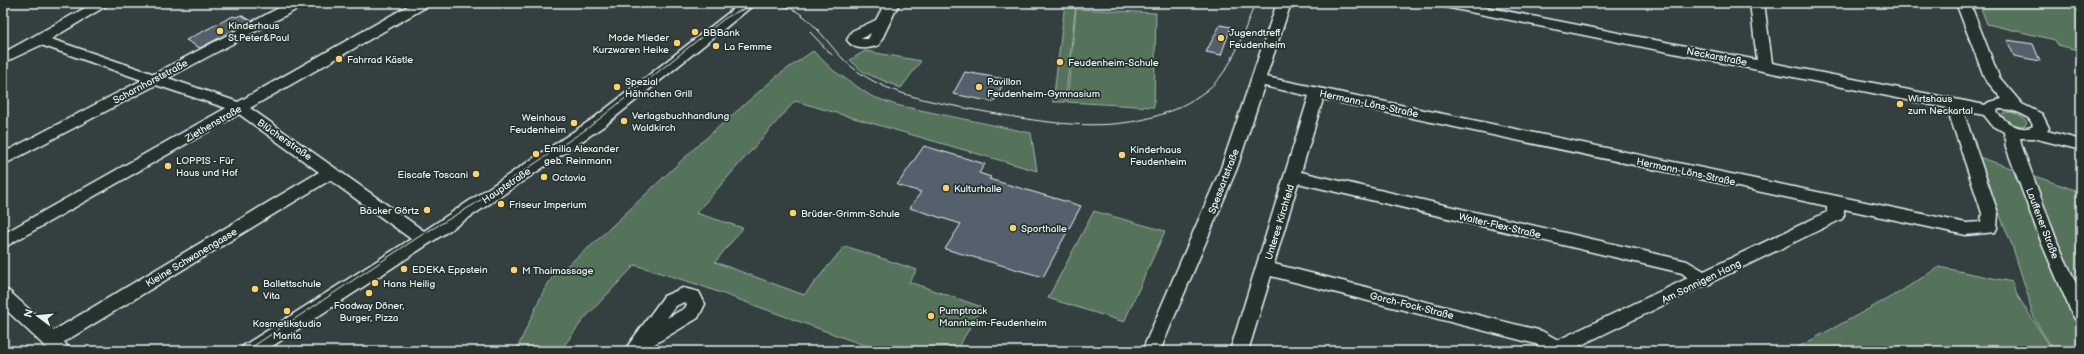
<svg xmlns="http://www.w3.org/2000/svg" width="2084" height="354" font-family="'Balsamiq Sans',sans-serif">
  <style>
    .green { fill: #55735a; stroke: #9eb2a9 }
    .building { fill: #54606d; stroke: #e8f1f8 }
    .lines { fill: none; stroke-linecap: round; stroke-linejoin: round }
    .minor-casing { stroke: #e8f1f8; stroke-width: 3 }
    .minor { fill: #26332d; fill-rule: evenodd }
    .tram { stroke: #e8f1f8; stroke-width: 1 }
    .poi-dot { fill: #ffd166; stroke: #26332d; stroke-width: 1.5 }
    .labels { text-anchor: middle; stroke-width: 3.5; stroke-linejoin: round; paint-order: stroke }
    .poi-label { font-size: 10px; fill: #e8f1f8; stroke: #26332d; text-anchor: start }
    .street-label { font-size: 10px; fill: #e8f1f8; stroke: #26332d }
  </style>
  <rect width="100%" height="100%" fill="#344040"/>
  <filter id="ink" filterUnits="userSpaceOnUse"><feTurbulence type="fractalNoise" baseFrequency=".025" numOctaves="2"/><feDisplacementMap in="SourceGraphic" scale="8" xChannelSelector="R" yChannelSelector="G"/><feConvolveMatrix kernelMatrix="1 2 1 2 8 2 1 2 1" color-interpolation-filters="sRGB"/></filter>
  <g filter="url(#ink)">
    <g class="green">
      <path d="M1065,3H1076L1065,102H1053Z"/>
      <path d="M1979,3H2081V51L2058,45L2055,40L1987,24Z"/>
      <path d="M1076,9L1156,13L1154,107L1067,102Z"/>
      <path d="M813,51L834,71L871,96L896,105L1031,133L1037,171L795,101L696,213L743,228L715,262L804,295L845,246L917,270L909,282L982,307L956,351H880L696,284L635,265L583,320L560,351H516L544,290L552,278L593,244L698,145L777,76Z"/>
      <path d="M865,51L921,61L901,88L863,72L850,60Z"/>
      <path d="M2005,112C2013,112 2023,114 2027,123L2024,126C2015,125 2005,124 2002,114Z"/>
      <path d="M1976,156L2081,192V351H2054C2045,335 2030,317 2029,299L2012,245Z"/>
      <path d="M1094,211L1165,231L1124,322L1048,298Z"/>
      <path d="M1939,267L2012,282L2017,295L2053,351H1791L1898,293Z"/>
    </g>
    <g class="building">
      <path d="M241,15L252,21L200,48L186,40L233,16L236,17Z"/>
      <path d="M1220,25L1231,27L1221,55L1206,52Z"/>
      <path d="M2007,40L2033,44L2040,61L2014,56Z"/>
      <path d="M965,72L1005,79L994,102L953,94Z"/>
      <path d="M924,146L985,164L979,173L991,177L989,179L1081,206L1043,277L945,249L961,224L910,208L921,192L897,185Z"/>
    </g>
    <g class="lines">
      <g class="minor-casing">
        <g id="minor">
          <path d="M94,3H111L51,39L154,74L288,3H305L303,6L168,78L238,102L413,3H430L428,6L250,108L424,231L594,118L741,3H756L604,126L476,213L265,351H241L243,346L411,239L330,180L64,342L71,351H50L3,307V289L9,291L53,331L319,172L239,114L3,248V234L226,108L156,85L3,165V153L142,80L41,45L3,63V53Z"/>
          <path d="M885,3H899L879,45C868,49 855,51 847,40L852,31L876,20ZM871,33L868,39H861Z"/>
          <path d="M1277,3H1291L1266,77L1966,223L1981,222L1982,213L1947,108L1445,7L1438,3H1465L1757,60L1750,3H1764L1772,63L1985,105L1989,102L2002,99L1985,79L1956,3H1970L1999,77L2022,104L2042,114L2049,128L2047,131L2081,140V150L2033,138H2020L2022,147L2058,244L2081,294V321L2075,319L2072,314L2042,244L2006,147L2004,132L1992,125L1984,115L1963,111L1998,213L1997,228L1995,232L1966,235L1844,209V215L1842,219L1712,282L1710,285L1703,286L1569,351H1543V350L1536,344L1271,276L1248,351H1230L1309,96L1264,86L1237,168L1160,351H1142L1221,168ZM1323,99L1827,206V212L1704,271L1687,261L1301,172ZM1999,109C2010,109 2030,113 2033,126C2021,133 2006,122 1998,114L1997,111ZM1298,183L1682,273L1688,278L1558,340L1542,331L1274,264Z"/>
          <path d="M683,288L699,292L705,304L698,318L643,351H624L664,296ZM684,302L687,304L685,308L667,318L676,306Z"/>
        </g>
      </g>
      <use href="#minor" class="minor"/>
      <g class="tram">
        <path d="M810,32L832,55"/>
        <path d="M246,351L420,236L473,205L588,128L724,19C743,7 768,0 790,8C813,18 827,43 844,60C853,69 864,76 875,82C906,98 941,103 975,110C1052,124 1139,142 1207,90C1233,70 1243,33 1255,3"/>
      </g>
    </g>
  </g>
  <g class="poi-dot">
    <circle cx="220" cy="31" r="4"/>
    <circle cx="695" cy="32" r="4"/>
    <circle cx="1221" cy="38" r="4"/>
    <circle cx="677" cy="43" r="4"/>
    <circle cx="716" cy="46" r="4"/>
    <circle cx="339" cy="59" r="4"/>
    <circle cx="1060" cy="62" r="4"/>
    <circle cx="617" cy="87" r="4"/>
    <circle cx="979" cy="87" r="4"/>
    <circle cx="1900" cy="104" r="4"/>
    <circle cx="624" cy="121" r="4"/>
    <circle cx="574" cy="123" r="4"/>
    <circle cx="536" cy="154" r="4"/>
    <circle cx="1122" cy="155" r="4"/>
    <circle cx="168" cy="166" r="4"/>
    <circle cx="476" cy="174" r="4"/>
    <circle cx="544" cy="177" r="4"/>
    <circle cx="946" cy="188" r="4"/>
    <circle cx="501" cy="204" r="4"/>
    <circle cx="427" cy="210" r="4"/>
    <circle cx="793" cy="213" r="4"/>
    <circle cx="1013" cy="228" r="4"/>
    <circle cx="404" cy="269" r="4"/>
    <circle cx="514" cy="270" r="4"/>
    <circle cx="375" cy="283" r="4"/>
    <circle cx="255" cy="289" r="4"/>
    <circle cx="369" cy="293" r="4"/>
    <circle cx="287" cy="311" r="4"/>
    <circle cx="931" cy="316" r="4"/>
  </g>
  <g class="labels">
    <g class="poi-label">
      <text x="228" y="29">Kinderhaus<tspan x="228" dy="12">St.Peter&amp;Paul</tspan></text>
      <text x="703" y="36">BBBank</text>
      <text x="1229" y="36">Jugendtreff<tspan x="1229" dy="12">Feudenheim</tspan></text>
      <text x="669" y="41" text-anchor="end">Mode Mieder<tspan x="669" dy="12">Kurzwaren Heike</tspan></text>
      <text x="724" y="50">La Femme</text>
      <text x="347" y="63">Fahrrad Kästle</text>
      <text x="1068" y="66">Feudenheim-Schule</text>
      <text x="625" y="85">Spezial<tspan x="625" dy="12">Hähnchen Grill</tspan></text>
      <text x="987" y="85">Pavillon<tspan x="987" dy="12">Feudenheim-Gymnasium</tspan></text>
      <text x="1908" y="102">Wirtshaus<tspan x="1908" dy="12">zum Neckartal</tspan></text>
      <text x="632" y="119">Verlagsbuchhandlung<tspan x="632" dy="12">Waldkirch</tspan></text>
      <text x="566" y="121" text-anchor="end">Weinhaus<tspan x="566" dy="12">Feudenheim</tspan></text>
      <text x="544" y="152">Emilia Alexander<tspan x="544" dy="12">geb. Reinmann</tspan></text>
      <text x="1130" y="153">Kinderhaus<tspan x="1130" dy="12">Feudenheim</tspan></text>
      <text x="176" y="164">LOPPIS - Für<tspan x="176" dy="12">Haus und Hof</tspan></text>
      <text x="468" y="178" text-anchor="end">Eiscafe Toscani</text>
      <text x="552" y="181">Octavia</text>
      <text x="954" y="192">Kulturhalle</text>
      <text x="509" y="208">Friseur Imperium</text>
      <text x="419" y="214" text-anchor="end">Bäcker Görtz</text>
      <text x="801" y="217">Brüder-Grimm-Schule</text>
      <text x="1021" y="232">Sporthalle</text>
      <text x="412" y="273">EDEKA Eppstein</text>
      <text x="522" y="274">M Thaimassage</text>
      <text x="263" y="287">Ballettschule<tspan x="263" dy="12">Vita</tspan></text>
      <text x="383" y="287">Hans Heilig</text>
      <text x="369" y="309" text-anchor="middle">Foodway Döner,<tspan x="369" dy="12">Burger, Pizza</tspan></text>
      <text x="939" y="314">Pumptrack<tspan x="939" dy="12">Mannheim-Feudenheim</tspan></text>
      <text x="287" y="327" text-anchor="middle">Kosmetikstudio<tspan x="287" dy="12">Marita</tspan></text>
    </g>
    <g class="street-label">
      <text transform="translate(1717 56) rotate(11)" y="4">Neckarstraße</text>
      <text transform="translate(150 81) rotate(-28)" y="4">Scharnhorststraße</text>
      <text transform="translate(1369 103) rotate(12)" y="4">Hermann-Löns-Straße</text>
      <text transform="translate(213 123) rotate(-30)" y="4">Ziethenstraße</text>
      <text transform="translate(285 139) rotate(35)" y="4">Blücherstraße</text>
      <text transform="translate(1686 171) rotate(12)" y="4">Hermann-Löns-Straße</text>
      <text transform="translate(1223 181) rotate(-69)" y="4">Spessartstraße</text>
      <text transform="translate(506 185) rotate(-34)" y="4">Hauptstraße</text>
      <text transform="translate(1279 222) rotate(-73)" y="4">Unteres Kirchfeld</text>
      <text transform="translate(2043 223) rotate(69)" y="4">Lauffener Straße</text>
      <text transform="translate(1500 225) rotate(13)" y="4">Walter-Flex-Straße</text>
      <text transform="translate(191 257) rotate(-31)" y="4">Kleine Schwanengasse</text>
      <text transform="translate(1701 281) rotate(-26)" y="4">Am Sonnigen Hang</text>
      <text transform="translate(1412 305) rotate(14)" y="4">Gorch-Fock-Straße</text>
    </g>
  </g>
  <rect width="2084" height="354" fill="none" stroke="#26332d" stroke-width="16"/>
  <rect x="8" y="8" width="2068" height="338" fill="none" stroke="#e8f1f8" stroke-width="1.5" filter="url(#ink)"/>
  <g transform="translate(38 316) rotate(286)" stroke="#26332d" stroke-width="3" paint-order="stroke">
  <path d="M0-3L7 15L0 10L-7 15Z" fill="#e8f1f8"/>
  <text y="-6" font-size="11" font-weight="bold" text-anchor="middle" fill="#e8f1f8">N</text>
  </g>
</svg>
